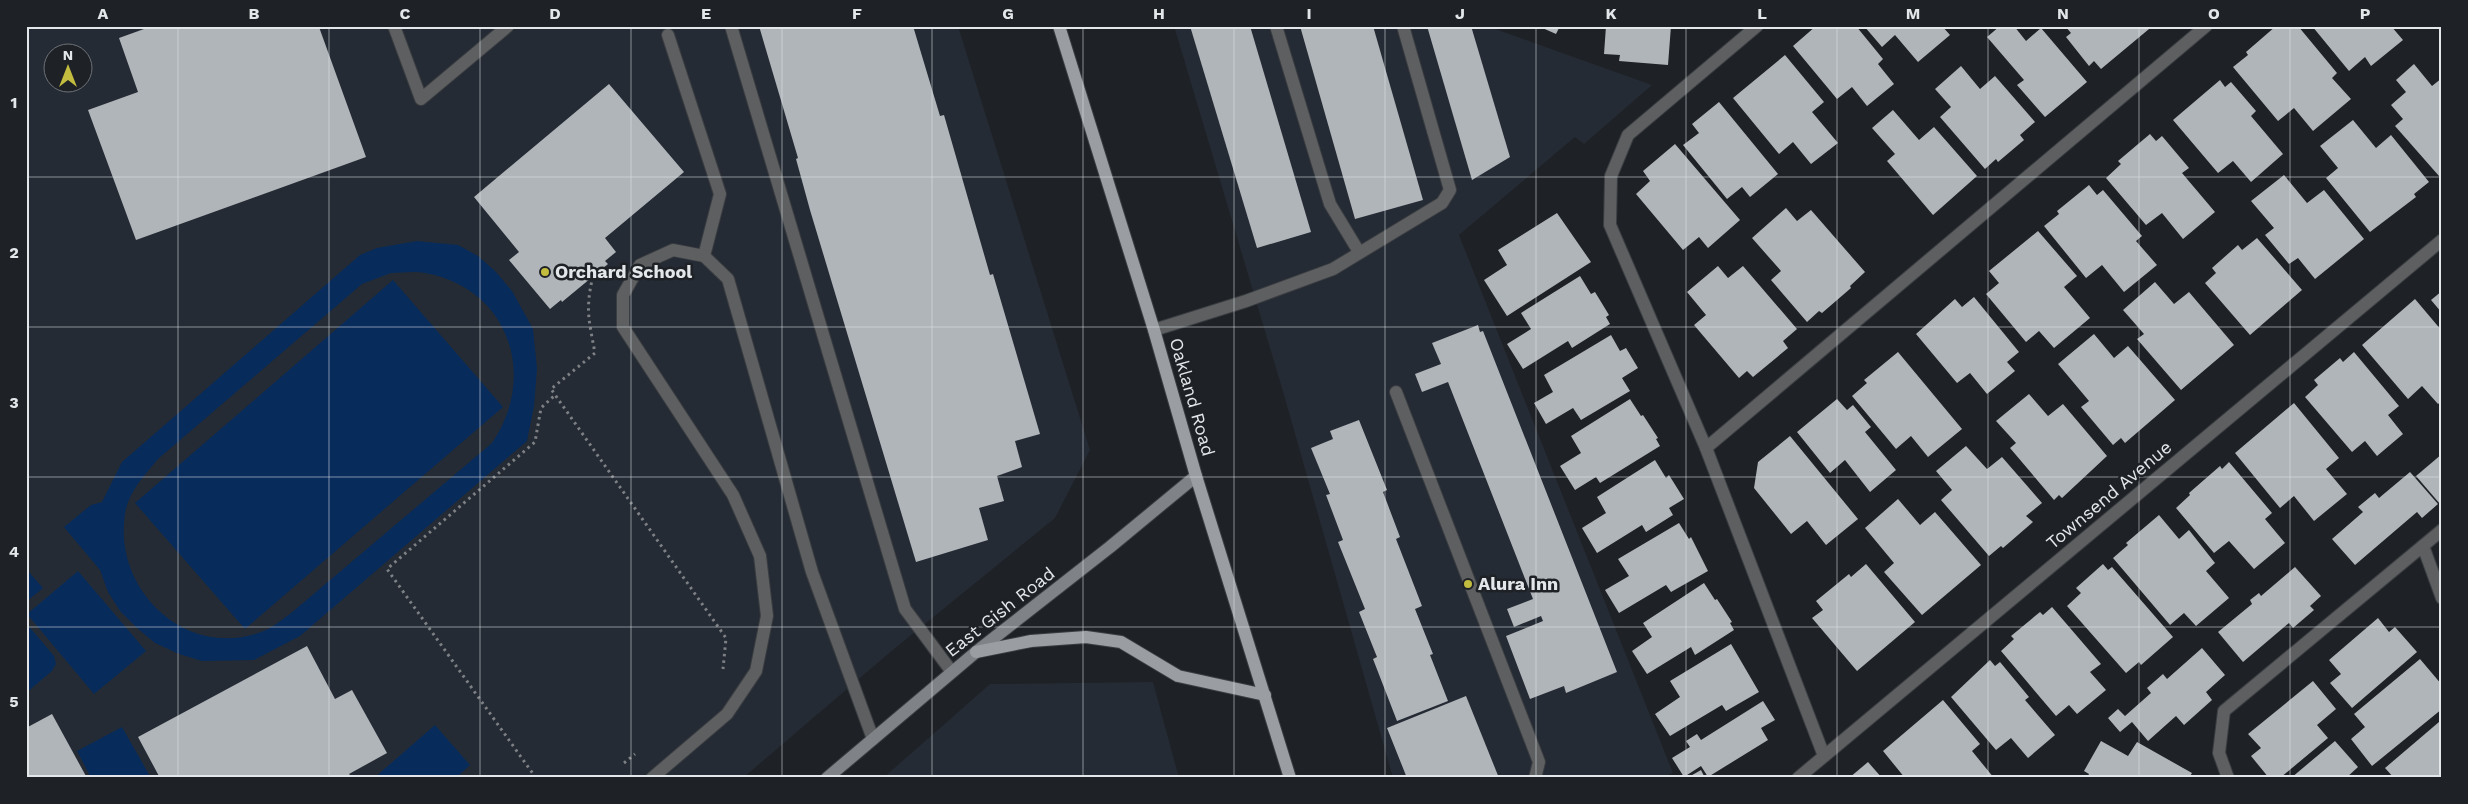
<svg xmlns="http://www.w3.org/2000/svg" width="2468" height="804" font-family="'Work Sans',sans-serif">
  <style>
    .built { fill: #252b34; fill-rule: evenodd }
    .green { fill: #072c5c; fill-rule: evenodd }
    .building { fill: #b0b5ba }
    .lines { fill: none; stroke-linecap: round; stroke-linejoin: round }
    .lane-casing { stroke: #3a3d41; stroke-width: 14 }
    .street-casing { stroke: #3a3d41; stroke-width: 14 }
    .secondary-casing { stroke: #3a3d41; stroke-width: 14 }
    .primary-casing { stroke: #3a3d41; stroke-width: 14 }
    .path { stroke: #7d8084; stroke-width: 3; stroke-dasharray: 2.5 4; stroke-linecap: butt }
    .lane { stroke: #5d5f61; stroke-width: 12 }
    .street { stroke: #5d5f61; stroke-width: 12 }
    .secondary { stroke: #7f8286; stroke-width: 12 }
    .primary { stroke: #9a9da2; stroke-width: 12 }
    .grid { fill: none; stroke: #e4e7ea; stroke-width: 1; stroke-opacity: 0.55 }
    .poi-dot { fill: #c2bd3f; stroke: #1e2125; stroke-width: 2 }
    .labels { text-anchor: middle; stroke-width: 5; stroke-linejoin: round; paint-order: stroke }
    .poi-label { font-size: 18px; font-weight: bold; fill: #e4e7ea; stroke: #1e2125; text-anchor: start }
    .street-label { font-size: 18px; fill: #e4e7ea; stroke: #1e2125 }
    .neatline { fill: none; stroke: #e4e7ea; stroke-width: 2 }
    .grid-label { font-size: 16px; text-anchor: middle; font-weight: bold; fill: #e4e7ea }
  </style>
  <rect width="100%" height="100%" fill="#1e2125"/>
  <g class="built">
    <path d="M26,26H958L1090,450L1055,518L888,654L743,778H26ZM52,52H82V82H52Z"/>
    <path d="M1174,26H1487L1652,85L1584,144L1575,137L1459,235L1673,773L1661,778H1393L1284,395Z"/>
    <path d="M1153,682L1179,778H883L990,684Z"/>
  </g>
  <g class="green">
    <path d="M417,241L458,245L478,256L496,272L512,291L533,329L537,369L534,406L527,441L300,636L254,660L202,661L179,654L155,643L137,628L120,611L108,592L100,570L64,527L91,505L102,502L122,462L360,255L377,248ZM391,273C402,273 414,271 425,273C509,288 538,376 492,443L290,614C281,620 271,629 261,632C185,660 113,589 125,514C128,492 145,475 158,459L362,284Z"/>
    <path d="M393,280L503,407L245,629L135,503Z"/>
    <path d="M26,569L43,588L26,602Z"/>
    <path d="M78,571L146,651L94,694L27,614Z"/>
    <path d="M26,623L54,656L56,664L52,671L26,693Z"/>
    <path d="M435,725L470,765L456,778H374Z"/>
    <path d="M122,727L151,778H91L77,751Z"/>
  </g>
  <g class="building">
    <path d="M143,26H313V29L319,27L366,157L136,240L88,110L138,92L119,38L144,29Z"/>
    <path d="M759,26H913L940,116L944,115L990,275L993,274L1040,434L1015,441L1022,467L997,476L1004,501L979,508L988,540L916,562L810,210L796,159L798,158Z"/>
    <path d="M1190,26H1250L1311,232L1257,248Z"/>
    <path d="M1300,26H1373L1423,200L1355,219Z"/>
    <path d="M1427,26H1471L1510,157L1472,180Z"/>
    <path d="M1538,26H1560L1556,34Z"/>
    <path d="M1606,26H1671L1668,65L1619,61L1620,55L1604,54Z"/>
    <path d="M1816,26H1856L1883,59L1878,64L1894,84L1867,106L1852,87L1837,99L1793,46Z"/>
    <path d="M1864,26H1942L1950,35L1918,62L1895,35L1882,47Z"/>
    <path d="M2000,26H2014L2026,41L2041,28L2087,82L2045,117L2017,85L2024,80L1987,37Z"/>
    <path d="M2065,26H2146L2149,29L2101,69L2094,61L2089,66L2066,37L2071,33Z"/>
    <path d="M2276,26H2289L2291,29L2298,26L2337,73L2332,78L2351,99L2313,131L2294,108L2278,121L2233,67L2248,55L2246,52Z"/>
    <path d="M2312,26H2391L2403,40L2371,66L2365,57L2349,71Z"/>
    <path d="M1785,55L1824,102L1812,112L1838,143L1811,164L1793,142L1779,154L1733,98Z"/>
    <path d="M2414,64L2432,86L2442,78V174L2439,176L2395,126L2403,119L2391,105L2406,92L2396,80Z"/>
    <path d="M1961,66L1980,89L1995,76L2035,122L2020,135L2024,140L1998,162L1996,159L1985,169L1940,117L1951,107L1935,89Z"/>
    <path d="M2220,80L2225,87L2231,82L2256,111L2251,116L2283,154L2251,182L2233,161L2218,173L2173,120Z"/>
    <path d="M609,84L684,172L605,238L616,252L605,261L608,264L562,302L561,300L550,309L509,260L519,252L474,197Z"/>
    <path d="M1719,102L1778,174L1750,197L1742,187L1727,199L1683,145L1699,133L1692,124Z"/>
    <path d="M1893,110L1919,140L1934,127L1977,176L1933,215L1887,161L1895,154L1872,128Z"/>
    <path d="M2353,120L2376,148L2391,135L2429,182L2414,194L2416,197L2370,232L2326,178L2338,168L2320,146Z"/>
    <path d="M2150,134L2156,141L2162,136L2189,168L2182,173L2215,212L2183,239L2162,213L2146,225L2106,178L2121,164L2118,161Z"/>
    <path d="M1675,144L1740,220L1708,248L1699,237L1683,250L1636,194L1650,181L1643,171Z"/>
    <path d="M2284,175L2307,203L2324,190L2364,239L2315,279L2298,258L2289,264L2265,235L2274,228L2251,201Z"/>
    <path d="M2089,185L2097,195L2103,190L2142,236L2136,241L2157,265L2124,292L2102,265L2086,278L2044,226L2059,214L2057,211Z"/>
    <path d="M1786,208L1797,221L1811,210L1865,272L1850,286L1851,288L1822,313L1819,311L1807,322L1771,280L1781,271L1752,238Z"/>
    <path d="M1557,213L1591,262L1507,316L1484,280L1507,265L1498,250Z"/>
    <path d="M2038,231L2077,276L2064,287L2090,318L2054,348L2039,331L2026,342L1986,294L1999,283L1989,271Z"/>
    <path d="M2257,238L2302,290L2250,335L2205,283L2216,273L2212,268L2238,245L2242,250Z"/>
    <path d="M1718,266L1728,278L1743,266L1797,329L1783,341L1788,348L1753,377L1747,371L1739,378L1694,325L1706,315L1687,292Z"/>
    <path d="M1580,276L1591,294L1595,292L1609,315L1606,317L1610,324L1572,348L1568,341L1523,369L1507,344L1531,329L1521,313Z"/>
    <path d="M2155,282L2174,304L2189,292L2234,345L2181,390L2137,339L2144,334L2123,310Z"/>
    <path d="M2442,291V313L2431,300Z"/>
    <path d="M1974,297L2019,352L2007,362L2015,371L1987,394L1970,373L1957,383L1916,334L1955,299L1962,307Z"/>
    <path d="M2415,299L2442,331V401L2438,404L2422,386L2408,399L2362,345Z"/>
    <path d="M1478,325L1480,332L1483,331L1617,672L1566,693L1564,686L1530,699L1506,636L1543,621L1541,616L1514,627L1507,609L1533,599L1448,382L1422,392L1415,374L1441,364L1432,343Z"/>
    <path d="M2094,334L2114,358L2128,346L2175,400L2125,443L2121,438L2113,445L2081,407L2089,401L2058,364Z"/>
    <path d="M1611,335L1620,351L1626,348L1638,368L1622,378L1630,391L1581,420L1573,408L1546,424L1534,403L1553,392L1544,375Z"/>
    <path d="M1898,352L1962,429L1928,457L1911,436L1896,449L1852,396L1867,383L1864,380Z"/>
    <path d="M2354,352L2399,406L2388,415L2403,434L2377,456L2365,441L2352,452L2305,397L2318,385L2314,380L2340,358L2343,362Z"/>
    <path d="M2029,394L2048,416L2063,404L2107,456L2062,498L2059,495L2054,500L2010,448L2016,443L1996,421Z"/>
    <path d="M1630,399L1641,416L1643,415L1658,438L1656,439L1660,446L1600,483L1596,477L1575,490L1560,466L1581,453L1571,436Z"/>
    <path d="M1837,399L1847,410L1853,405L1871,427L1865,432L1896,470L1870,492L1845,460L1830,473L1797,432Z"/>
    <path d="M2294,403L2339,458L2326,469L2347,494L2314,521L2294,496L2280,508L2235,453Z"/>
    <path d="M1359,420L1387,490L1383,492L1400,537L1396,539L1422,606L1415,609L1433,654L1430,655L1448,701L1397,721L1373,659L1377,657L1359,612L1365,609L1338,542L1343,540L1326,495L1330,494L1311,448L1333,439L1330,431Z"/>
    <path d="M1790,436L1858,519L1826,545L1807,521L1791,534L1754,488L1758,462Z"/>
    <path d="M1966,446L1987,469L2002,457L2042,503L2026,516L2033,522L2003,548L2001,546L1989,556L1941,500L1952,490L1936,471Z"/>
    <path d="M2442,454V502L2440,504L2416,476Z"/>
    <path d="M1655,460L1666,478L1669,475L1684,499L1669,508L1673,515L1646,532L1642,525L1597,553L1582,528L1606,513L1597,497Z"/>
    <path d="M2229,462L2272,513L2265,519L2285,543L2254,569L2229,541L2214,553L2176,508L2190,495L2189,493L2220,466L2222,469Z"/>
    <path d="M2410,472L2438,504L2422,518L2417,512L2355,565L2332,539L2363,512L2358,507L2375,493L2379,498Z"/>
    <path d="M1898,499L1920,525L1935,512L1981,565L1922,615L1884,572L1894,563L1865,528Z"/>
    <path d="M2159,515L2179,539L2189,530L2215,563L2206,571L2229,598L2196,626L2184,613L2170,625L2113,558L2128,545L2126,543Z"/>
    <path d="M1679,523L1689,539L1691,537L1708,571L1671,592L1666,585L1619,613L1605,590L1629,576L1618,559Z"/>
    <path d="M1866,564L1915,622L1857,671L1812,618L1823,610L1816,601L1849,574L1851,577Z"/>
    <path d="M2103,564L2108,570L2112,567L2173,637L2141,665L2139,662L2126,673L2067,606L2081,593L2076,588Z"/>
    <path d="M2295,567L2321,596L2310,606L2314,610L2293,628L2289,623L2243,662L2218,632L2252,604L2250,600L2259,593L2261,596Z"/>
    <path d="M1704,583L1715,600L1717,599L1732,622L1730,623L1734,630L1695,655L1691,647L1647,674L1632,651L1652,637L1643,623Z"/>
    <path d="M2052,607L2101,664L2090,672L2106,690L2077,714L2069,705L2056,716L2001,651L2014,639L2011,636L2040,612L2043,615Z"/>
    <path d="M2378,618L2389,632L2395,627L2417,652L2352,708L2330,683L2341,674L2329,660Z"/>
    <path d="M1731,644L1759,692L1726,711L1722,705L1670,736L1655,714L1680,697L1670,681Z"/>
    <path d="M307,646L335,699L352,690L387,753L349,774L351,776L348,778H160L138,737Z"/>
    <path d="M2202,648L2225,675L2206,692L2212,700L2184,725L2176,716L2148,741L2132,722L2120,732L2108,718L2118,709L2125,716L2151,693L2147,688L2163,674L2167,679Z"/>
    <path d="M2420,659L2442,685V709L2372,766L2351,739L2365,727L2354,714Z"/>
    <path d="M1990,660L1995,666L2000,662L2029,697L2025,700L2055,735L2028,758L2011,738L1996,750L1951,697Z"/>
    <path d="M2313,681L2336,709L2317,725L2328,738L2280,778H2269L2251,756L2261,748L2248,734Z"/>
    <path d="M1466,696L1499,778H1407L1387,728Z"/>
    <path d="M1943,700L1980,744L1972,751L1994,778H1905L1883,751Z"/>
    <path d="M1763,701L1775,720L1761,728L1768,740L1708,777L1701,766L1684,777L1672,758L1690,747L1686,741L1697,734L1701,740Z"/>
    <path d="M52,714L87,778H26V728Z"/>
    <path d="M2439,722L2442,726V778H2394L2385,768Z"/>
    <path d="M2101,741L2128,756L2137,742L2192,773L2189,778H2087L2089,774L2084,771Z"/>
    <path d="M2335,741L2358,767L2346,778H2291Z"/>
    <path d="M1868,762L1882,778H1849Z"/>
    <path d="M1701,770L1705,778H1687Z"/>
  </g>
  <g class="lines">
    <g class="lane-casing">
      <g id="lane">
        <path d="M394,26L421,99L508,26"/>
        <path d="M731,26L905,609L952,672"/>
        <path d="M1276,26L1330,204L1359,252"/>
        <path d="M1757,26L1628,135L1611,176L1610,225L1706,448L1824,756"/>
        <path d="M668,35L720,194L704,256"/>
        <path d="M1154,330L1246,301L1333,269L1442,203L1450,190L1403,26"/>
        <path d="M1396,392L1539,762L1535,778"/>
        <path d="M1706,448L2206,26"/>
        <path d="M2423,546L2442,598"/>
        <path d="M652,778L727,714L756,671L767,616L760,556L733,495L623,327V295L640,265L673,250L704,256L728,279L812,572L873,739"/>
        <path d="M2228,778L2219,753L2224,711L2442,530"/>
      </g>
    </g>
    <g class="street-casing">
      <path id="street" d="M1798,778L2442,240"/>
    </g>
    <g class="secondary-casing">
      <path id="secondary" d="M827,778L976,652L1110,547L1196,476"/>
    </g>
    <g class="primary-casing">
      <g id="primary">
        <path d="M1059,26L1154,330L1196,476L1290,778"/>
        <path d="M976,652L1031,641L1086,637L1121,642L1178,676L1265,695"/>
      </g>
    </g>
    <g class="path">
      <path d="M593,276C585,309 589,321 595,353L551,389L726,638L723,669"/>
      <path d="M624,763L635,754"/>
      <path d="M536,778L387,569L535,442L541,408L555,395"/>
    </g>
    <use href="#lane" class="lane"/>
    <use href="#street" class="street"/>
    <use href="#secondary" class="secondary"/>
    <use href="#primary" class="primary"/>
  </g>
  <path class="grid" d="M178,26V778M329,26V778M480,26V778M631,26V778M782,26V778M932,26V778M1083,26V778M1234,26V778M1385,26V778M1536,26V778M1686,26V778M1837,26V778M1988,26V778M2139,26V778M2290,26V778M26,177H2442M26,327H2442M26,477H2442M26,627H2442"/>
  <g class="poi-dot">
    <circle cx="545" cy="272" r="5"/>
    <circle cx="1468" cy="584" r="5"/>
  </g>
  <g class="labels">
    <g class="poi-label">
      <text x="555" y="278">Orchard School</text>
      <text x="1478" y="590">Alura Inn</text>
    </g>
    <g class="street-label">
      <text transform="translate(1192 397) rotate(74)" y="6">Oakland Road</text>
      <text transform="translate(2109 495) rotate(-40)" y="6">Townsend Avenue</text>
      <text transform="translate(1000 612) rotate(-38)" y="6">East Gish Road</text>
    </g>
  </g>
  <rect width="2468" height="804" fill="none" stroke="#1e2125" stroke-width="55"/>
  <g transform="translate(68 68)"><circle r="24" fill="#1e2125" stroke="#6d7074"/>
  <path d="M0-4L9 19L0 12L-9 19Z" fill="#c2bd3f"/>
  <text y="-8" font-size="14" font-weight="bold" text-anchor="middle" fill="#e4e7ea">N</text>
  </g>
  <rect x="28" y="28" width="2412" height="748" class="neatline"/>
  <g class="grid-label">
    <text x="103" y="19">A</text>
    <text x="254" y="19">B</text>
    <text x="405" y="19">C</text>
    <text x="555" y="19">D</text>
    <text x="706" y="19">E</text>
    <text x="857" y="19">F</text>
    <text x="1008" y="19">G</text>
    <text x="1159" y="19">H</text>
    <text x="1309" y="19">I</text>
    <text x="1460" y="19">J</text>
    <text x="1611" y="19">K</text>
    <text x="1762" y="19">L</text>
    <text x="1913" y="19">M</text>
    <text x="2063" y="19">N</text>
    <text x="2214" y="19">O</text>
    <text x="2365" y="19">P</text>
    <text x="14" y="108">1</text>
    <text x="14" y="258">2</text>
    <text x="14" y="408">3</text>
    <text x="14" y="557">4</text>
    <text x="14" y="707">5</text>
  </g>
</svg>
